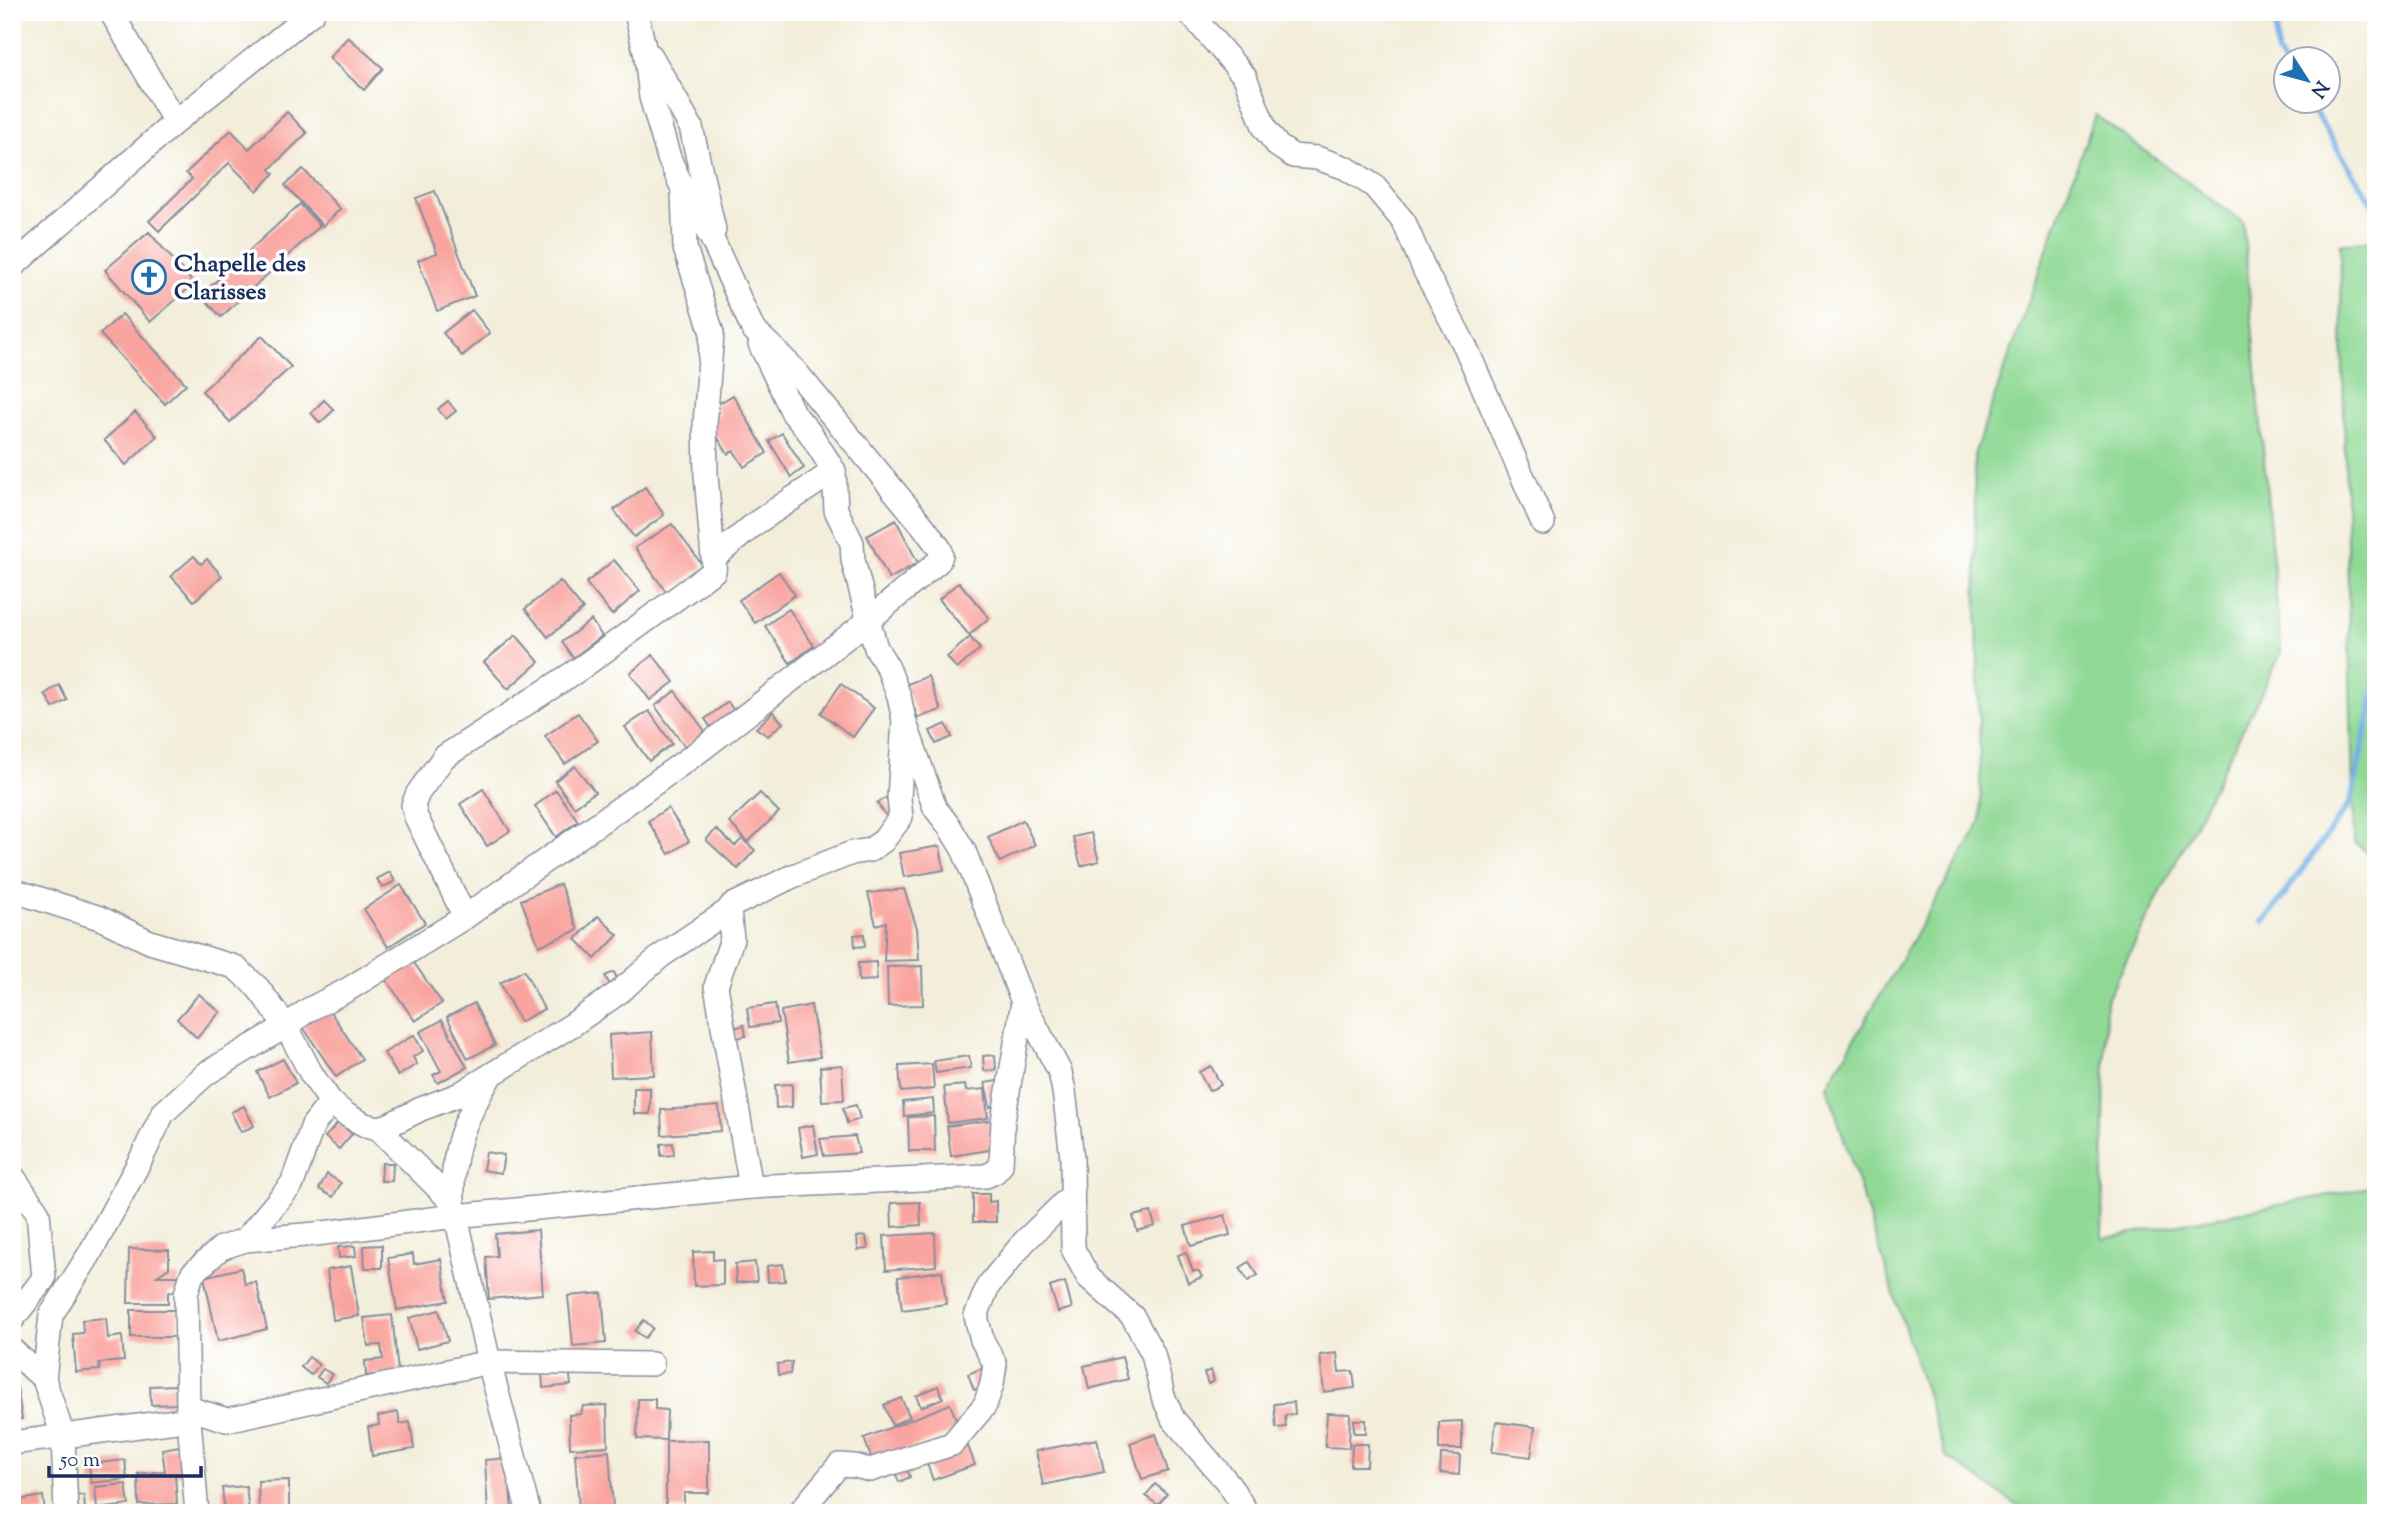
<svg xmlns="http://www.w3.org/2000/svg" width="2388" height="1525" font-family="'Sorts Mill Goudy',serif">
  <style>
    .green { fill: #90d995; stroke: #56847a; stroke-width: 2 }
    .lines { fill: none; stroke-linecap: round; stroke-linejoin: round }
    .stream { stroke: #78b1e8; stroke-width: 6 }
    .building { fill: #f9a49f }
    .minor-casing { stroke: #878e9c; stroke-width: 26 }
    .minor { stroke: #fff; stroke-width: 23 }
    .labels { text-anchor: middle; stroke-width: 7; stroke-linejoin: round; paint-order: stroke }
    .poi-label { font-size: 24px; font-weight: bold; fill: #1b2f5e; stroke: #fff; text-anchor: start }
  </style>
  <rect width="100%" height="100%" fill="#fff"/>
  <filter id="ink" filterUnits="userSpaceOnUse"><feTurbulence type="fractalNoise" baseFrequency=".0143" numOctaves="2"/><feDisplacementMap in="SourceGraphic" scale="14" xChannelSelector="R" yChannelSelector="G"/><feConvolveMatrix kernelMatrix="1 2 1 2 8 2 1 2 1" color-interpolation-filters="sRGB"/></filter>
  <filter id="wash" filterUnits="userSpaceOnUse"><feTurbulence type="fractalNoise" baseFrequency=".00686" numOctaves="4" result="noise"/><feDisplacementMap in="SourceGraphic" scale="28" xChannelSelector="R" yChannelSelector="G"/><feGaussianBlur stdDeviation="1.57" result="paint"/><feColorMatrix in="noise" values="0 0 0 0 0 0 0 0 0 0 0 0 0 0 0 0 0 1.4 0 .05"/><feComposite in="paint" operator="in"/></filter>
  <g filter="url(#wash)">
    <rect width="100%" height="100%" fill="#f3eeda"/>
    <g class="green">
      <path d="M2095,115L2243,222L2281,653L2106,1001L2102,1239L2376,1186V1513H2028L1946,1456L1827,1086L1981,822L1974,455Z"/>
      <path d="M2376,240V860L2354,842L2340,244Z"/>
    </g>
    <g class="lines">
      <g class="stream">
        <path d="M2276,12L2277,53L2286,67"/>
        <path d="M2308,102L2374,206L2376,214"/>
        <path d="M2264,922L2351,802L2376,682"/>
      </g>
    </g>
    <g id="blocks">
      <g class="building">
        <path d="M348,37L383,68L364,90L329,58Z"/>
        <path d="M287,112L307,133L270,169L274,174L257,191L229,163L159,231L149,221L192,179L186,173L231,130L249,149Z"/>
        <path d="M303,169L340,209L323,226L285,185Z"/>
        <path d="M435,191L475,296L437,311L418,260L437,253L416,198Z"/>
        <path d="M300,204L320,226L221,317L201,295Z"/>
        <path d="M149,232L194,284L150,322L105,270Z"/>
        <path d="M472,310L490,333L462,356L443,333Z"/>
        <path d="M122,314L186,384L165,404L100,334Z"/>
        <path d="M262,336L291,367L230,422L202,391Z"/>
        <path d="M733,395L767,453L744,467L734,451L728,454L709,424L719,412L715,406Z"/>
        <path d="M324,400L334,410L320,423L311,413Z"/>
        <path d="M448,401L456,411L446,419L438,409Z"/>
        <path d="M135,412L157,436L126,465L104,440Z"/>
        <path d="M782,433L804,468L791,477L769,441Z"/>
        <path d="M645,487L664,515L634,537L614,510Z"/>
        <path d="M896,520L918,563L889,579L867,536Z"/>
        <path d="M672,524L703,566L667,593L635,548Z"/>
        <path d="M194,556L201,564L207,559L222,576L194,601L171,576Z"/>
        <path d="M614,560L640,591L612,615L586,583Z"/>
        <path d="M779,572L795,595L755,623L739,600Z"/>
        <path d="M560,581L583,609L548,637L525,609Z"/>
        <path d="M959,582L989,618L969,635L939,599Z"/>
        <path d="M789,609L814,646L790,663L765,626Z"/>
        <path d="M591,620L602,636L573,658L562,642Z"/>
        <path d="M516,635L539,662L508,689L484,662Z"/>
        <path d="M970,637L980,649L957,669L947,657Z"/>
        <path d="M653,655L674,682L650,700L630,673Z"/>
        <path d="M928,676L941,710L918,718L905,685Z"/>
        <path d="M841,684L874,708L853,737L821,713Z"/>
        <path d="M59,685L67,700L53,708L45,694Z"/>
        <path d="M675,691L705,731L685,747L655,706Z"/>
        <path d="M728,702L737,715L714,732L705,719Z"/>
        <path d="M649,711L672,744L649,761L625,727Z"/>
        <path d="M773,712L783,723L768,736L756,728Z"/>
        <path d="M578,713L598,741L565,764L545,736Z"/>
        <path d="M946,724L952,737L936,744L930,731Z"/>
        <path d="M575,766L595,792L574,807L555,781Z"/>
        <path d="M483,789L510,831L487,846L460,804Z"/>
        <path d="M556,790L578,821L556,837L535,806Z"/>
        <path d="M760,793L779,812L748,842L729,822Z"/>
        <path d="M885,798L894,812L887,817L877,803Z"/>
        <path d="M668,808L689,841L669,854L648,821Z"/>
        <path d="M1023,820L1035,845L1000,862L988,837Z"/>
        <path d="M716,829L735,846L742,839L755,850L738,869L706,840Z"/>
        <path d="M1091,833L1099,861L1081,866L1073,837Z"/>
        <path d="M940,846L944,870L904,877L899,853Z"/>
        <path d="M390,872L395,881L382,888L377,879Z"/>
        <path d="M560,884L578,930L539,946L521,900Z"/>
        <path d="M401,885L425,923L388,947L364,909Z"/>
        <path d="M904,889L917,928L919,960L884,961L886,922L876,925L868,893Z"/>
        <path d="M598,916L618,935L595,959L576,939Z"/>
        <path d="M864,934L865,946L855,947L854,935Z"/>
        <path d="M412,960L442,1003L415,1021L385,978Z"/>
        <path d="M876,962L877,980L859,981L858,963Z"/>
        <path d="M922,966L923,1005L888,1006L887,967Z"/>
        <path d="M524,970L544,1009L520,1022L500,983Z"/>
        <path d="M614,972L618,981L610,985L605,976Z"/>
        <path d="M199,994L220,1012L197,1038L177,1019Z"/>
        <path d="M474,1003L495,1045L468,1059L447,1017Z"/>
        <path d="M775,1004L778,1023L750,1027L747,1008Z"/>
        <path d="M811,1005L820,1057L789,1062L781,1011Z"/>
        <path d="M327,1007L362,1059L336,1077L301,1024Z"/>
        <path d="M442,1020L467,1067L438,1083L433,1075L441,1071L420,1032Z"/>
        <path d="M744,1025L746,1036L736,1038L734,1028Z"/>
        <path d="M652,1032L654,1075L611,1077L609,1035Z"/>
        <path d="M414,1035L423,1051L413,1057L417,1064L398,1076L384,1053Z"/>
        <path d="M995,1055L996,1070L984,1071L983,1056Z"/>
        <path d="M969,1056L971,1068L936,1073L934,1061Z"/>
        <path d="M283,1059L296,1083L270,1097L257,1072Z"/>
        <path d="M932,1064L934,1089L901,1092L899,1066Z"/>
        <path d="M842,1065L844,1100L822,1101L820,1067Z"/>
        <path d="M1211,1066L1221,1085L1209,1091L1199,1072Z"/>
        <path d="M997,1081L1002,1105L990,1107L985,1083Z"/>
        <path d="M792,1084V1107L776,1108L775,1085Z"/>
        <path d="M965,1085L966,1091L985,1089L988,1118L948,1123L944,1087Z"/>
        <rect x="634" y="1088" width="16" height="26"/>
        <path d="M933,1099L934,1113L904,1116L903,1102Z"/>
        <path d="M856,1105L860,1119L847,1123L843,1108Z"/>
        <path d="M244,1106L254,1126L241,1132L231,1112Z"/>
        <path d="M719,1106L721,1131L662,1135L661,1110Z"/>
        <path d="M934,1116L935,1151H909L908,1117Z"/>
        <path d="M992,1120L996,1149L951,1156L947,1126Z"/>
        <path d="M339,1122L352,1134L339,1149L325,1137Z"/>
        <path d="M813,1125L818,1154L803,1157L798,1128Z"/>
        <path d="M855,1136L859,1153L824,1156L820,1139Z"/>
        <path d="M673,1143L674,1155L661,1156V1144Z"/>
        <path d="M486,1152L504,1155L501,1173L483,1170Z"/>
        <path d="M382,1163H393L392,1181H381Z"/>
        <path d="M327,1174L341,1183L333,1197L319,1189Z"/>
        <path d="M973,1194H989V1202L996,1201V1222H973Z"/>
        <path d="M920,1202L921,1225L892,1227L891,1203Z"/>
        <path d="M1151,1212L1155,1226L1137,1231L1133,1216Z"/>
        <path d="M1225,1215L1230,1235L1191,1246L1185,1226Z"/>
        <path d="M538,1230L543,1294L489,1299L486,1257L497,1256L495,1234Z"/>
        <path d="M935,1233L936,1266L886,1270L884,1236Z"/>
        <path d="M866,1236L868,1249L858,1250L857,1237Z"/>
        <path d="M382,1245V1268H365L364,1246Z"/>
        <path d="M355,1246L356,1256L339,1258L338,1247Z"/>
        <path d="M129,1249L169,1250V1268L157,1276H179L178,1292H168V1303H128Z"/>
        <path d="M713,1251V1260L723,1259V1285L694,1286L693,1252Z"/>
        <path d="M1186,1252L1193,1271H1199L1202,1277L1188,1283L1178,1255Z"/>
        <path d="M413,1254L414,1264L441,1259L448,1301L397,1310L388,1258Z"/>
        <path d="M755,1262L757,1281L736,1283L735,1264Z"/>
        <path d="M1249,1262L1258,1275L1248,1281L1240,1268Z"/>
        <path d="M783,1264L785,1281L768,1282L767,1266Z"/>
        <path d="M351,1266L359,1316L333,1320L327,1270Z"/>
        <path d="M241,1268L245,1284L256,1282L267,1329L218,1341L204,1277Z"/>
        <path d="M942,1271L946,1304L902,1310L898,1277Z"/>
        <path d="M1065,1282L1072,1308L1058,1312L1050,1287Z"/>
        <path d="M602,1293L606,1343L573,1346L568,1296Z"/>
        <path d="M131,1310H178L177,1337H131Z"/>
        <path d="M439,1310L448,1341L417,1349L409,1318Z"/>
        <path d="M392,1315L398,1372L366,1376L365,1361L383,1359L381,1345L368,1346L364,1318Z"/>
        <path d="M106,1318L108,1338L122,1336L124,1361L99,1363L100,1370L76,1372L73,1334L83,1333L82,1320Z"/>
        <path d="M644,1320L653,1328L645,1338L635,1331Z"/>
        <path d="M1337,1353L1339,1372L1353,1371L1355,1388L1324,1392L1320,1355Z"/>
        <path d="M309,1357L319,1365L311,1375L301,1367Z"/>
        <path d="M1122,1357L1128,1379L1089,1389L1084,1366Z"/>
        <path d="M792,1362L790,1374L778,1375L777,1364Z"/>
        <path d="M985,1367L991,1383L974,1390L968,1374Z"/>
        <path d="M569,1368L571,1385L543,1388L542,1371Z"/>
        <path d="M323,1369L332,1374L326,1383L317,1377Z"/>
        <path d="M1211,1370L1214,1381L1208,1384L1204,1373Z"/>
        <path d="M16,1381L22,1419L12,1421V1382Z"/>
        <path d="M176,1385L177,1404L151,1405L150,1386Z"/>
        <path d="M938,1386L943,1398L921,1407L916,1396Z"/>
        <path d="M901,1398L910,1417L892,1425L884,1405Z"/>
        <path d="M638,1399H655V1409L667,1410L666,1440L637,1439Z"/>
        <path d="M1294,1402L1295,1414L1285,1415L1286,1427L1276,1428L1274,1404Z"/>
        <path d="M950,1404L960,1429L873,1463L864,1438Z"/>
        <path d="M607,1405L608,1446L570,1448L569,1415L581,1414L583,1406Z"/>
        <path d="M398,1412L400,1424L410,1422L414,1449L372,1456L368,1427L379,1425L378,1416Z"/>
        <path d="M1327,1413L1350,1414L1349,1448L1325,1447Z"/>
        <rect x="1354" y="1420" width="12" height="13"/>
        <path d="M1462,1421V1449H1439V1422Z"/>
        <path d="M1496,1422L1535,1427L1531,1457L1492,1452Z"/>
        <path d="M1156,1434L1168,1471L1142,1479L1130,1443Z"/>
        <path d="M1097,1439L1104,1472L1043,1485L1036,1451Z"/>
        <path d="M709,1440V1493H684V1509H666V1441Z"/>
        <path d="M1352,1444H1368L1367,1466H1351Z"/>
        <path d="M185,1445L186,1472L175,1475L177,1504L139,1505L138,1474L165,1471L162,1449Z"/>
        <path d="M968,1446L975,1465L933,1480L926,1461Z"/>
        <path d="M609,1451L613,1507L579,1509L575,1454Z"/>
        <path d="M1441,1454L1460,1455L1459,1475L1440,1473Z"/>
        <path d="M508,1458L512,1513H488L485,1460Z"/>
        <path d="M125,1460L127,1479L91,1483L89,1464Z"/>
        <path d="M906,1467L910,1477L899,1482L895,1472Z"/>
        <path d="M289,1480V1513H259L258,1481Z"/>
        <path d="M126,1484L129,1505L97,1509L95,1487Z"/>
        <path d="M1155,1484L1167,1494L1158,1505L1146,1496Z"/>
        <path d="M246,1486L249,1513H225L222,1488Z"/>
        <path d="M84,1495L85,1513H70L69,1496Z"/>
        <path d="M43,1496L45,1513H15L13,1501Z"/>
      </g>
    </g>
  </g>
  <g filter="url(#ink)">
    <use href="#blocks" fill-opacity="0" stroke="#878e9c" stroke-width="2"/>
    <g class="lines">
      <g class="minor-casing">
        <g id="minor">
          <path d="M111,12L175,122"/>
          <path d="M636,12L646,56L651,97L669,158L683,189L713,241L753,329L792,367L923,526L940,549L941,555L939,561L869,620L702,749L623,806L465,917L347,990L308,1010L286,1026L312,1075L331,1102L345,1114L365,1125L378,1128L389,1125L421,1109L458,1095L572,1025L618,993L661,956L729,910L731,906L793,876L852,853L870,850L883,841L901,817L899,798L904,720"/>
          <path d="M1189,12L1245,77L1265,129L1278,146L1293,156L1317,158L1346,168L1374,186L1404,222L1425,271L1465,346L1543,523"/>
          <path d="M651,56L691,127L714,230"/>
          <path d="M683,192L685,248L712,333L705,424L706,475L714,570"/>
          <path d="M12,267L175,122L313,12"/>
          <path d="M760,344L793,413L810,433L834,471L836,510L852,543L853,560L871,630L876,648L888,668L899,696L904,720L935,808L949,826L964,851L1023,1002L1060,1072L1064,1091L1072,1158L1073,1249L1088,1277L1133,1317L1153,1354L1163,1396L1173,1419L1229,1484L1247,1513"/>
          <path d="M12,890L100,918L150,942L235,967L258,988L286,1026L207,1073L163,1113L141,1159L89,1255L51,1315L44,1379"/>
          <path d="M729,910L732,939L716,986L751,1187"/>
          <path d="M465,917L416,817L413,805L418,793L444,757L581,668L714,571L715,557L756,523L834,471"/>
          <path d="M489,1078C463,1123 451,1150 453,1203L489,1362L529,1513"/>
          <path d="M378,1128L453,1203"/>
          <path d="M12,1175L38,1213L44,1278L12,1320"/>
          <path d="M245,1240L292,1184L313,1125L331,1102"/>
          <path d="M12,1350L44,1379L63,1436L66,1513"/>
          <path d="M188,1408L227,1420L489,1362L652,1364"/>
          <path d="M12,1443L191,1419"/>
          <path d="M197,1513L188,1408L186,1294L192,1274L221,1248L245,1240L316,1234L455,1216L751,1187L986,1176L995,1172L1001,1165L1003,1121L1023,1002"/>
          <path d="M799,1513L839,1465L855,1466L870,1470L952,1444L985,1405L992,1384L995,1364L982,1340L976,1316L988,1286L1024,1242L1072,1195"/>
        </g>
      </g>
      <use href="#minor" class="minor"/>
    </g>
  </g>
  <defs>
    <g id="church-ring" transform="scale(1.75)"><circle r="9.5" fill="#fff" stroke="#1f6fb2" stroke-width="1.5"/><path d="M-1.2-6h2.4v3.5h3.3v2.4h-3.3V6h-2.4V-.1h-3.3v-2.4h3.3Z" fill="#1f6fb2"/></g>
  </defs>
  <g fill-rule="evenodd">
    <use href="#church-ring" x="149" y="277"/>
  </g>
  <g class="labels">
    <g class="poi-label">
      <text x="174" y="271">Chapelle des<tspan x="174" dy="28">Clarisses</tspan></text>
    </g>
  </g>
  <rect width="2388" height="1525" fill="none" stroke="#fff" stroke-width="42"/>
  <g transform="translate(2307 80) rotate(126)"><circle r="33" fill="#ffffff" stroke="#a4acbf" stroke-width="2"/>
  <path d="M0-5L12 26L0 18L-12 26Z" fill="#1f6fb2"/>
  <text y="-10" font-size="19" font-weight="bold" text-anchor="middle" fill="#1b2f5e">N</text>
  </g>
  <path d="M49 1466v10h152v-10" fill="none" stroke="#1b2f5e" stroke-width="3.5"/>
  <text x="60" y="1466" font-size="21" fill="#1b2f5e" stroke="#ffffff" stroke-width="5" paint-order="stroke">50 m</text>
</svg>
